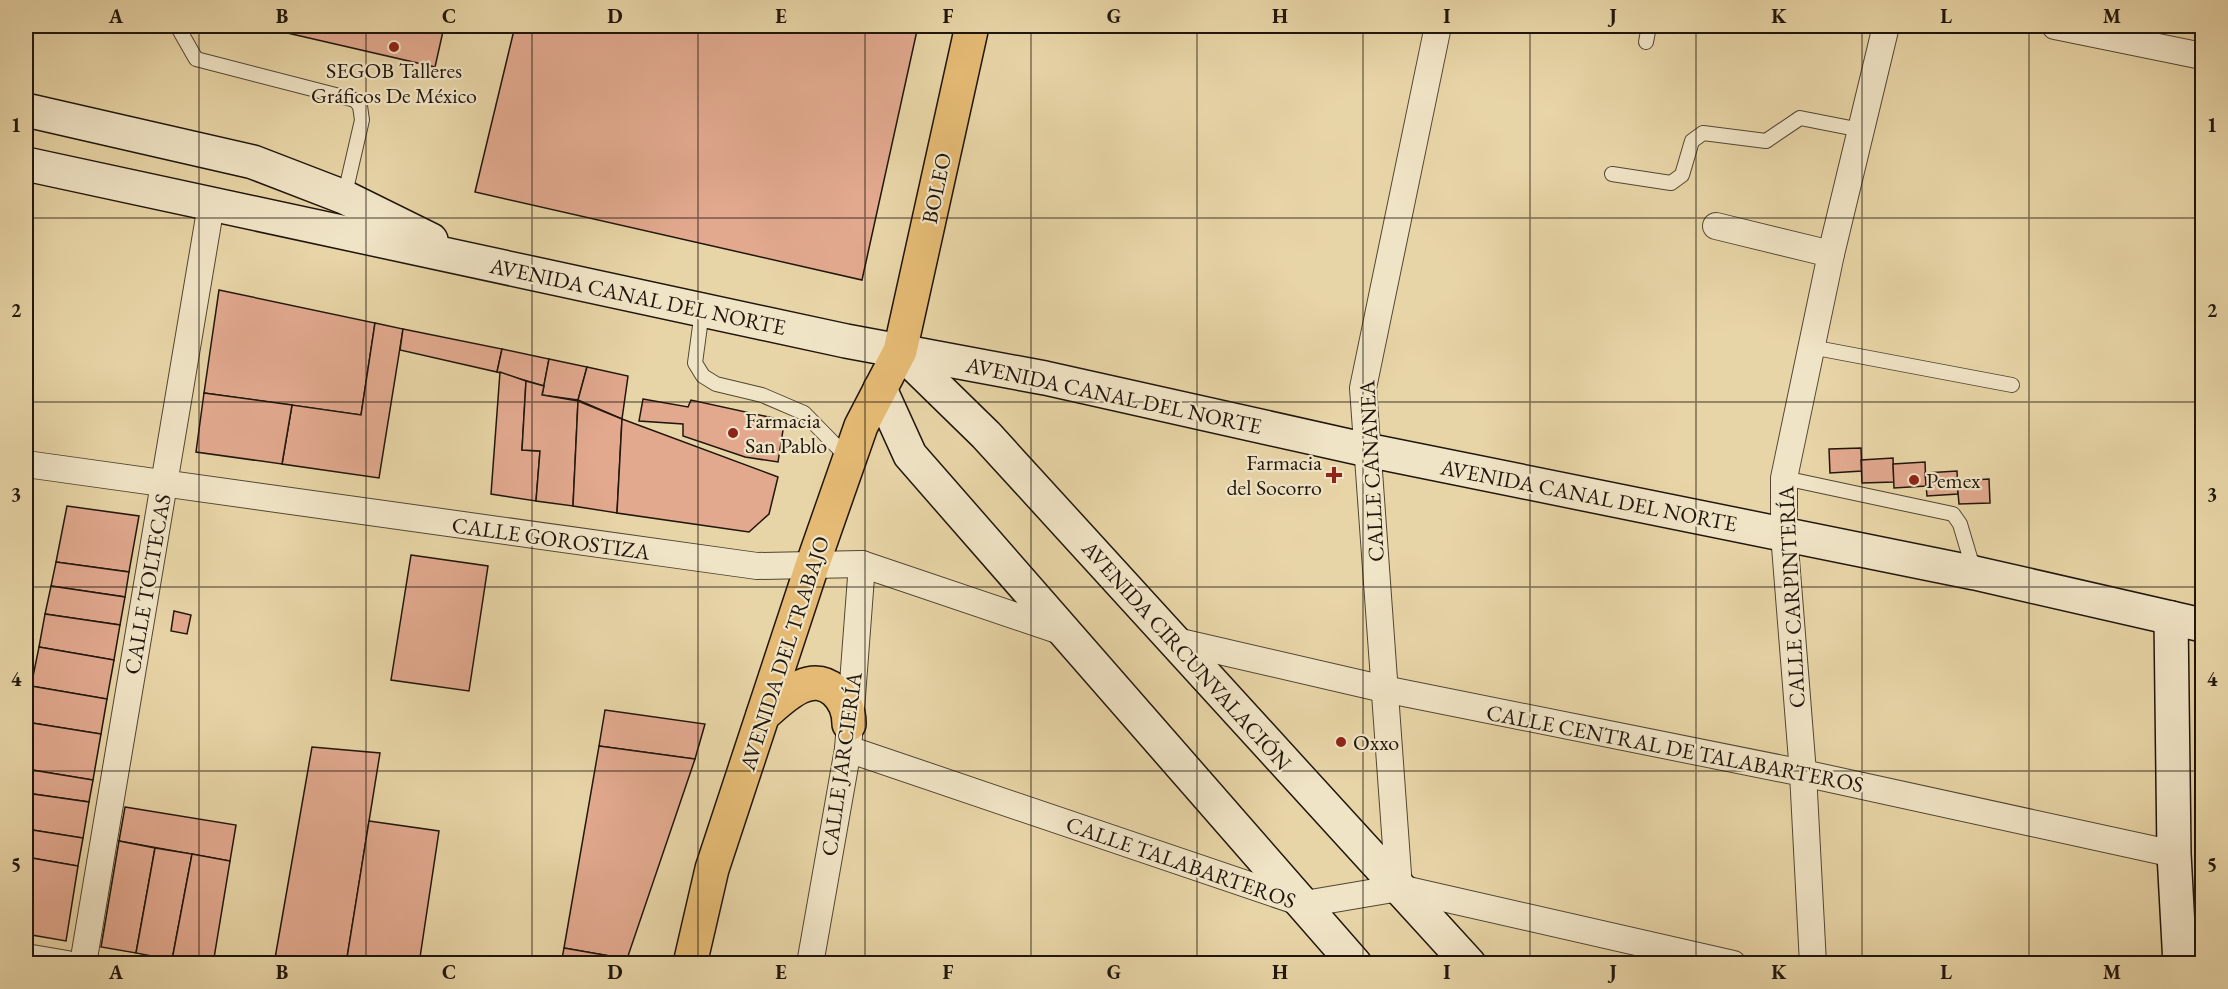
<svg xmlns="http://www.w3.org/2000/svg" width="2228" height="989" font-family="'EB Garamond',serif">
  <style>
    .building { fill: #e2a98f; stroke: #20160c; stroke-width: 1.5 }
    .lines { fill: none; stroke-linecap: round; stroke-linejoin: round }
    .lane-casing { stroke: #524633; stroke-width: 16 }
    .street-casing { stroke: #524633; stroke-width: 28 }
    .secondary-casing { stroke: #20160c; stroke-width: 36 }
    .primary-casing { stroke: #20160c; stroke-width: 36 }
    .lane { stroke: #f0e4c6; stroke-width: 14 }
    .street { stroke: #f0e4c6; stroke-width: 26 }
    .secondary { stroke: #f0e4c6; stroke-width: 33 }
    .primary { stroke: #e4ba74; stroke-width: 33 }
    .grid { fill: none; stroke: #20160c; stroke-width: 1.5; stroke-opacity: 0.55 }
    .poi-dot { fill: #8f2418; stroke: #f0e4c6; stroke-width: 2 }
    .labels { text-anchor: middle; stroke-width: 4.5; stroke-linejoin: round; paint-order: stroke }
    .poi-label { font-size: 22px; fill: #20160c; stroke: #f0e4c6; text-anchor: start }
    .street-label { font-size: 22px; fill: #20160c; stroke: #f0e4c6 }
    .neatline { fill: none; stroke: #20160c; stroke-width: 2 }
    .grid-label { font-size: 20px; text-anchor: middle; font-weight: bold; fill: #20160c }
  </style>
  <rect width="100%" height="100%" fill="#e8d5a7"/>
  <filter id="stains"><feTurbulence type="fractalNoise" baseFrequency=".00333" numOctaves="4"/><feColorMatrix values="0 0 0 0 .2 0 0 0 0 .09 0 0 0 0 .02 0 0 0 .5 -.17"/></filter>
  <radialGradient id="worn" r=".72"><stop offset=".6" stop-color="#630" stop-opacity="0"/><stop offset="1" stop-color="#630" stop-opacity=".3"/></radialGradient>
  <g class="building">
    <path d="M257,26H437L444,27L435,67Z"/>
    <path d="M515,26H918L862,280L475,192Z"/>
    <path d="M219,290L375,323L361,415L204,393Z"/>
    <path d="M375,323L403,329L379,478L282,464L292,405L361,415Z"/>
    <path d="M403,329L502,349L497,372L400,350Z"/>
    <path d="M502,349L549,359L544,386L497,372Z"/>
    <path d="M549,359L587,367L578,400L542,395Z"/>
    <path d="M587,367L628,376L622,419L578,400Z"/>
    <path d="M500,372L526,381L522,450L540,451L536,501L491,494Z"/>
    <path d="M526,381L544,386L542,395L578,401L573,506L536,501L540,451L522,450Z"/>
    <path d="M204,393L292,405L282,464L196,452Z"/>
    <path d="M643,399L688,407L691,400L773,418L783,430L778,462L745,457L683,436V424L639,421Z"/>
    <path d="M578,401L622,419L617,513L573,506Z"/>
    <path d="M622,419L778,477L769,514L749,532L617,513Z"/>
    <path d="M1861,448L1862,471L1830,473L1829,449Z"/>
    <path d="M1893,458L1894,482L1862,483L1861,460Z"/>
    <path d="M1925,462L1926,486L1894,488L1893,464Z"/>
    <path d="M1957,471L1958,494L1927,496L1925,473Z"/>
    <path d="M1989,479L1990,503L1959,504L1957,481Z"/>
    <path d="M67,506L139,516L129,572L56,562Z"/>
    <path d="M411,555L488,566L469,691L391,680Z"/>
    <path d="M56,562L129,572L125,597L51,586Z"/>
    <path d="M51,586L125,597L120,625L45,614Z"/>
    <path d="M174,611L191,615L187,634L171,631Z"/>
    <path d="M45,614L120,625L114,660L39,647Z"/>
    <path d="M39,647L114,660L107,699L31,686Z"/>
    <path d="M31,686L107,699L101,734L26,722Z"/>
    <path d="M605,710L705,724L695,759L599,746Z"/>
    <path d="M26,722L101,734L93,780L26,769Z"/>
    <path d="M599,746L695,759L627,959L564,948Z"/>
    <path d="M312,747L380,753L346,964H274Z"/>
    <path d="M26,769L93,780L89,802L26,793Z"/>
    <path d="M26,793L89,802L83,838L26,829Z"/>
    <path d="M125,807L236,825L230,861L119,841Z"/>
    <path d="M369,821L439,831L419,964H346Z"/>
    <path d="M26,829L83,838L78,866L26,857Z"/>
    <path d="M119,841L155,848L136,953L101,947Z"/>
    <path d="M155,848L192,854L172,960L136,953Z"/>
    <path d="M192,854L230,861L213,964L172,960Z"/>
    <path d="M26,857L78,866L66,941L26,934Z"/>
    <path d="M564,948L627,959L625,964H561Z"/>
  </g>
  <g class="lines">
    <g class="lane-casing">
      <g id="lane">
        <path d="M181,26L180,31L196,59L355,100L360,106L362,120L344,198"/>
        <path d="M1646,42L1649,26"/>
        <path d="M1612,174L1671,183L1682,175L1692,141L1703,133L1766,141L1800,118L1861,130"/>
        <path d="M702,311L695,363L703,376L716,384L762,395L804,413L849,459"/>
        <path d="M1811,347L2012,385"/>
        <path d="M1784,478L1953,514L1960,524L1974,571"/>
      </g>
    </g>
    <g class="street-casing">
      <g id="street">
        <path d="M2055,26L2202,56"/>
        <path d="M1716,226L1831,254"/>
        <path d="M26,464L757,566L862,564L1066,633"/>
        <path d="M1176,641L1384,689L1803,773L2174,854"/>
        <path d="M848,749L1305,904L1399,888L1733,964"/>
        <path d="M1399,888L1363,388L1438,26"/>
        <path d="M26,957L67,964"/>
        <path d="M83,964L211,205"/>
        <path d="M810,964L848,749L862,564"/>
        <path d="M1813,964L1803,773L1784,534V478L1831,254L1886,26"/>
      </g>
    </g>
    <g class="secondary-casing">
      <g id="secondary">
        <path d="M26,110L253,162L344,197L431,240"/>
        <path d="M26,164L846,341L1045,378L1367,450L1975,573L2202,625"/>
        <path d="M900,351L986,435L1469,964"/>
        <path d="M880,389L910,455L1355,964"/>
        <path d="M2171,618L2174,854L2180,964"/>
      </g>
    </g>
    <g class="primary-casing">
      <g id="primary">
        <path d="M763,715C782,699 809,669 835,691C845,700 849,712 849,724"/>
        <path d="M690,964L712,869L812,566L861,426L900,351L972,26"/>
      </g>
    </g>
    <use href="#lane" class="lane"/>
    <use href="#street" class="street"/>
    <use href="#secondary" class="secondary"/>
    <use href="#primary" class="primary"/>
  </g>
  <path class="grid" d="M199,26V964M366,26V964M532,26V964M698,26V964M865,26V964M1031,26V964M1197,26V964M1363,26V964M1530,26V964M1696,26V964M1862,26V964M2029,26V964M26,218H2202M26,402H2202M26,587H2202M26,771H2202"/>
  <g class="poi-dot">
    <circle cx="394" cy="47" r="6"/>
    <circle cx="733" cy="433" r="6"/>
    <path d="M1331 466h6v6h6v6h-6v6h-6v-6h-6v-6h6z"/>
    <circle cx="1914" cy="480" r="6"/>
    <circle cx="1341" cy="742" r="6"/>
  </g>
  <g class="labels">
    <g class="poi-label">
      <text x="394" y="78" text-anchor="middle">SEGOB Talleres<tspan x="394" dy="25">Gráficos De México</tspan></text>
      <text x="745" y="428">Farmacia<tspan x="745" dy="25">San Pablo</tspan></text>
      <text x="1322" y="470" text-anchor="end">Farmacia<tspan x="1322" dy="25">del Socorro</tspan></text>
      <text x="1926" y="488">Pemex</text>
      <text x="1353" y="750">Oxxo</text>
    </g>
    <g class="street-label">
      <text transform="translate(936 188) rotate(-78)" y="8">BOLEO</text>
      <text transform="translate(638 296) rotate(12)" y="8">AVENIDA CANAL DEL NORTE</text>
      <text transform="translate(1114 395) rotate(12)" y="8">AVENIDA CANAL DEL NORTE</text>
      <text transform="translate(1371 471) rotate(-93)" y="8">CALLE CANANEA</text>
      <text transform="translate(1589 495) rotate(11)" y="8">AVENIDA CANAL DEL NORTE</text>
      <text transform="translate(551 538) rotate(8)" y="8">CALLE GOROSTIZA</text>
      <text transform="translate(147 584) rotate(-80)" y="8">CALLE TOLTECAS</text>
      <text transform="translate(1791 597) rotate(-93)" y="8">CALLE CARPINTERÍA</text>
      <text transform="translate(784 653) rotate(-72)" y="8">AVENIDA DEL TRABAJO</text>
      <text transform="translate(1187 655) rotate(48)" y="8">AVENIDA CIRCUNVALACIÓN</text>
      <text transform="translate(1675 748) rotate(11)" y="8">CALLE CENTRAL DE TALABARTEROS</text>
      <text transform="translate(841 764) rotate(-82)" y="8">CALLE JARCIERÍA</text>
      <text transform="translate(1181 862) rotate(19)" y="8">CALLE TALABARTEROS</text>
    </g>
  </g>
  <rect width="2228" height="989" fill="none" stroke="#e8d5a7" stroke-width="66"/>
  <rect x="33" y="33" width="2162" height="923" class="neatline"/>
  <g class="grid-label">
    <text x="116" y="23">A</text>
    <text x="282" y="23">B</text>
    <text x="449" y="23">C</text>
    <text x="615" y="23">D</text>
    <text x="781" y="23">E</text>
    <text x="948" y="23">F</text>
    <text x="1114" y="23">G</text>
    <text x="1280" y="23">H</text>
    <text x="1447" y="23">I</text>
    <text x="1613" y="23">J</text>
    <text x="1779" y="23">K</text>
    <text x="1946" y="23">L</text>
    <text x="2112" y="23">M</text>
    <text x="16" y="132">1</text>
    <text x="2212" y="132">1</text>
    <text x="16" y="317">2</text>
    <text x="2212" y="317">2</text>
    <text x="16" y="501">3</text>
    <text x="2212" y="501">3</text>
    <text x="16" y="686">4</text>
    <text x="2212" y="686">4</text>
    <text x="16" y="871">5</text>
    <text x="2212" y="871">5</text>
    <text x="116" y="979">A</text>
    <text x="282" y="979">B</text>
    <text x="449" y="979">C</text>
    <text x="615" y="979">D</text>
    <text x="781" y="979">E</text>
    <text x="948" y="979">F</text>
    <text x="1114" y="979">G</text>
    <text x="1280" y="979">H</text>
    <text x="1447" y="979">I</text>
    <text x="1613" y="979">J</text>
    <text x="1779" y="979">K</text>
    <text x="1946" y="979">L</text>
    <text x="2112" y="979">M</text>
  </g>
  <rect width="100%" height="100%" filter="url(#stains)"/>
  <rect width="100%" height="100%" fill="url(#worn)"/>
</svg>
